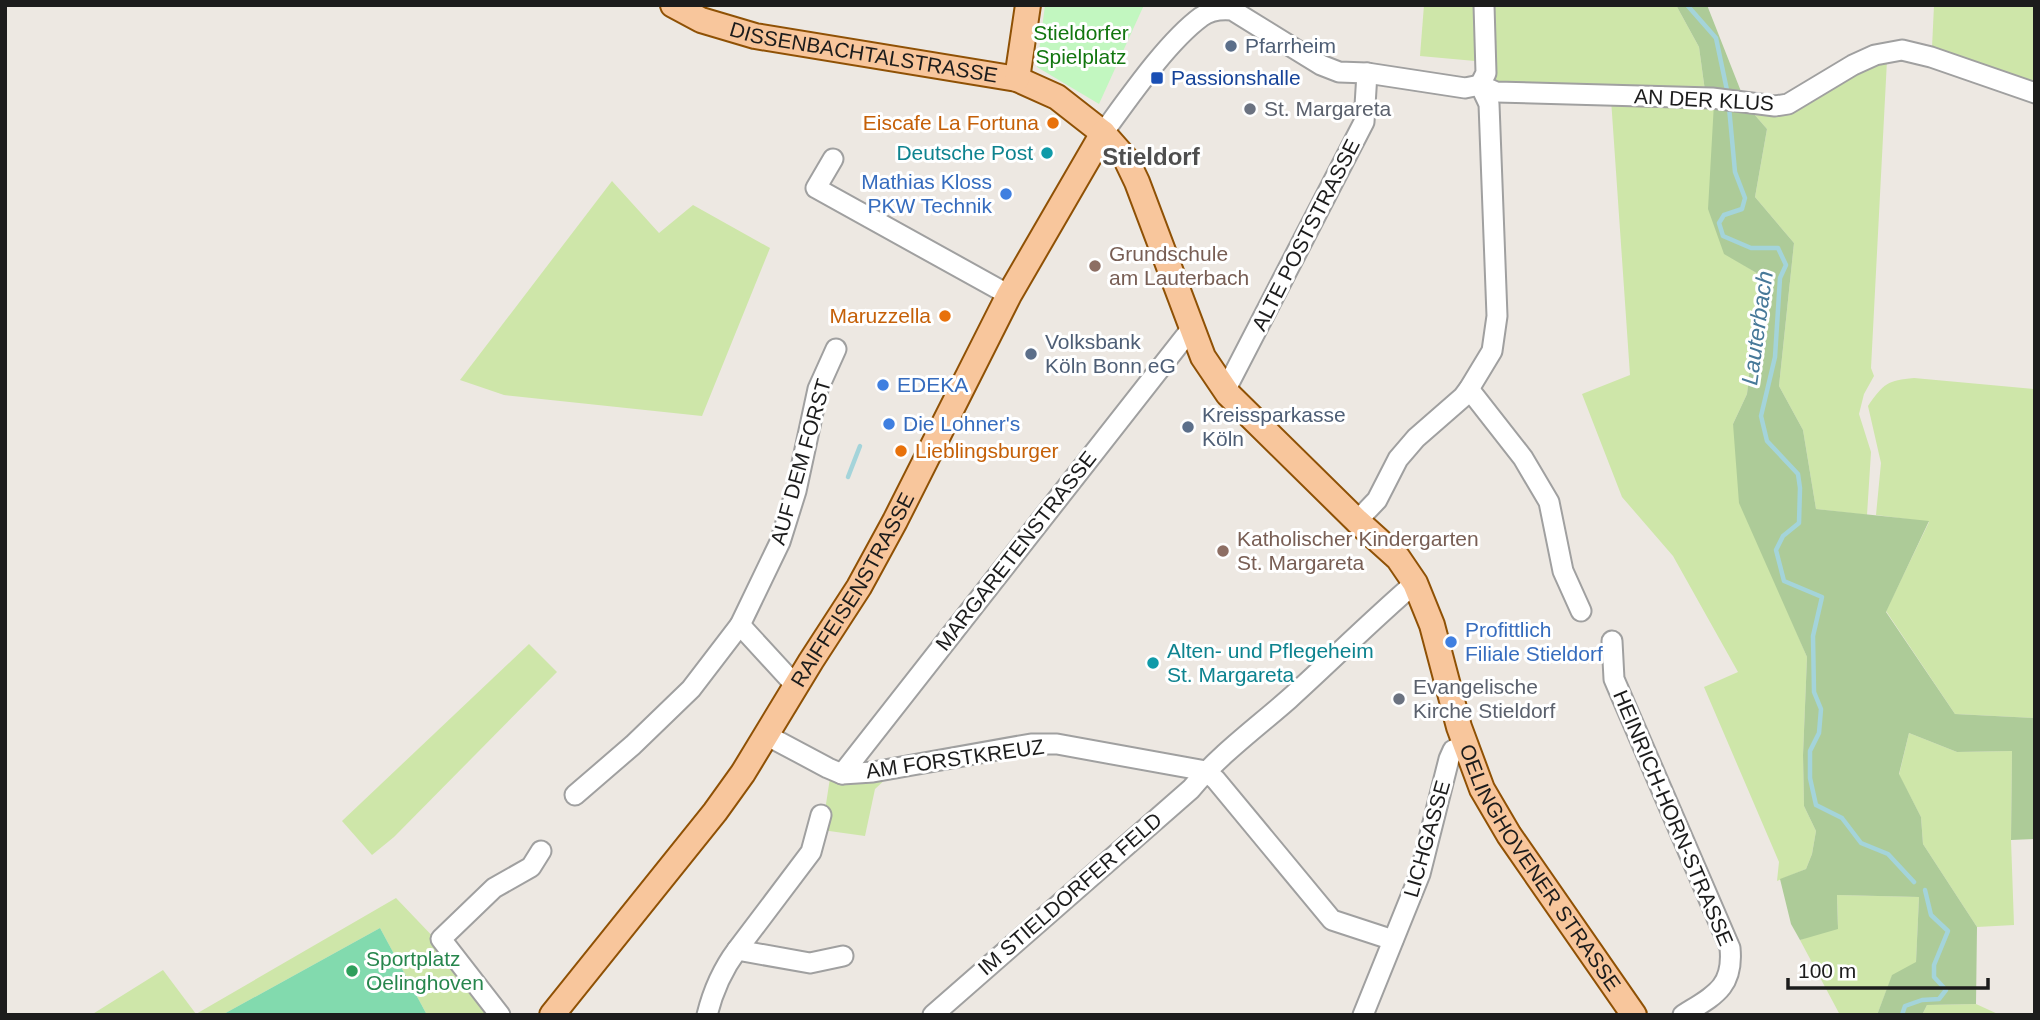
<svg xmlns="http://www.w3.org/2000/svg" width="2040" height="1020" font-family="Arial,sans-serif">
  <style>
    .grass { fill: #cee6a9 }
    .forest { fill: #adcb98 }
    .park { fill: #c2f7c0 }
    .pitch { fill: #82daae }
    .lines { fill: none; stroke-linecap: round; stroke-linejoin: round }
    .stream { stroke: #a4d4da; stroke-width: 4.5 }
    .minor-casing { stroke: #a0a0a0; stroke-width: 23 }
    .major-casing { stroke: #8f5105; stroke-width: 28 }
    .minor { stroke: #fff; stroke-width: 19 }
    .major { stroke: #f8c69c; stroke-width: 24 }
    .service-dot { fill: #5c6f8a; stroke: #fff; stroke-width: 2.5 }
    .transit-dot { fill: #1a4fb4; stroke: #fff; stroke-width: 2.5 }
    .worship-dot { fill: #6b7280; stroke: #fff; stroke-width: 2.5 }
    .food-dot { fill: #e8710a; stroke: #fff; stroke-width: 2.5 }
    .culture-dot { fill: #0f9aa8; stroke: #fff; stroke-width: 2.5 }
    .shop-dot { fill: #3f7fe0; stroke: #fff; stroke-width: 2.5 }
    .education-dot { fill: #8d6e63; stroke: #fff; stroke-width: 2.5 }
    .leisure-dot { fill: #2e9e5b; stroke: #fff; stroke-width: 2.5 }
    .labels { text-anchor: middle; stroke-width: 6; stroke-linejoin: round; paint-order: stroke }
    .park-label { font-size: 21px; fill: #12760f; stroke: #fff }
    .service-label { font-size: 21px; fill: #4e5e75; stroke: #fff; text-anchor: start }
    .street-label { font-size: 21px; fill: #1c1c1c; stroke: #fff }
    .transit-label { font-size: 21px; fill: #164399; stroke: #fff; text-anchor: start }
    .worship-label { font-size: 21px; fill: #5b616d; stroke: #fff; text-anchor: start }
    .food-label { font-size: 21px; fill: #c56008; stroke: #fff; text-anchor: end }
    .culture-label { font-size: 21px; fill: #0d838f; stroke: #fff; text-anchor: end }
    .shop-label { font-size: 21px; fill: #366cbe; stroke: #fff; text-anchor: start }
    .education-label { font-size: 21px; fill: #785e54; stroke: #fff; text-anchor: start }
    .leisure-label { font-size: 21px; fill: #27864d; stroke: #fff; text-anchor: start }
    .water-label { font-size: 23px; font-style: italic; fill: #477999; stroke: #fff }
    .quarter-label { font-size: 24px; font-weight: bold; fill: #4f4f4f; stroke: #fff }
  </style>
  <rect width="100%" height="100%" fill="#ede8e2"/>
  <g class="grass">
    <path d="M1424,5H1475V61L1420,56Z"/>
    <path d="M1491,5H1676L1699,47L1705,91L1503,87L1493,78Z"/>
    <path d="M1934,5H2035V86L1932,48Z"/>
    <path d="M1887,60L1871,368L1874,376L1864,394L1859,414L1871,452L1867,515L1816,509L1803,430L1779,386L1794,243L1755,197L1767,129L1747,106L1773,112L1861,67Z"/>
    <path d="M1611,99L1714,103L1724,253L1760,275L1747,394L1733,424L1783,600L1807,657L1803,755L1804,806L1816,831L1812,854L1806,869L1777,881L1779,862L1704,687L1738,672L1673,556L1622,497L1582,394L1630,375Z"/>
    <path d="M612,181L659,233L693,205L770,248L702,416L504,395L460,380Z"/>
    <path d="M1914,378L2035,389V718L1955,714L1886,611L1929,522L1876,515L1881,463L1868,406C1883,384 1888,380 1914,378Z"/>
    <path d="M529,644L557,672L394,837L372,855L342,821Z"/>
    <path d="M1909,733L1957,752L2012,751L2011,840L2014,925L1977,927L1923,844L1921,817L1899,775Z"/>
    <path d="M890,775L875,789L865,836L822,830L830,778Z"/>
    <path d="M1837,895L1919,897L1916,963L1892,976L1877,1015H1840L1800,940L1838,925Z"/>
    <path d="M396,898L439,943L486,1015H427L380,928L222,1015H91L163,970L196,1014Z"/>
    <path d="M1976,1004L2000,1015H1922L1927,1005Z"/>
  </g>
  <g class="forest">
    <path d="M1676,5H1707L1742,94L1705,91L1699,47Z"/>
    <path d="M1714,103L1747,106L1767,129L1755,197L1794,243L1779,386L1803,430L1816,509L1929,521L1886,612L1955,714L2035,718V839L2011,840L2012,751L1957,752L1909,733L1899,774L1921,817L1923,844L1977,927L1976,1004L1927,1005L1922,1015H1877L1892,975L1916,962L1919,897L1837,895L1838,929L1800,940L1791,924L1780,879L1806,869L1812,854L1816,831L1804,806L1803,755L1807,657L1739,503L1733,424L1747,394L1760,275L1724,254L1708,209Z"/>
  </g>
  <path class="park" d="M1045,5H1144L1099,104L1037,67Z"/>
  <path class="pitch" d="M380,928L427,1015H222Z"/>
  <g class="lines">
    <g class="stream">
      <path d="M1687,5L1716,38L1728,95"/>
      <path d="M1729,107L1735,172L1745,198L1742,209L1724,215L1719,223L1723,236L1751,248H1778L1786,265L1780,278L1775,357L1761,416L1767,441L1798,474L1800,488L1799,523L1783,536L1776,550L1784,581L1822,597L1813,636L1814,692L1821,709L1819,733L1810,751V778L1816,805L1842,818L1861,843L1888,854L1914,882"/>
      <path d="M848,477L860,446"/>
      <path d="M1902,1015L1905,1006L1922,1000L1939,999L1946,990L1934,977V965L1948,931L1931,915L1925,890"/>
    </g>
    <g class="minor-casing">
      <g id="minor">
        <path d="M1480,85L1496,92L1712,98L1775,106L1788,104L1853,65L1875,55L1902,50L1931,57L2035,93"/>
        <path d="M1480,85L1486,73L1484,5"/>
        <path d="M1103,133C1128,99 1167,42 1201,17C1210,10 1221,9 1232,10L1321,65L1339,72L1367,73L1465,88L1480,85"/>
        <path d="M833,159L816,188L1009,295"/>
        <path d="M1469,389L1523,458L1549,502L1563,571L1581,611"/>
        <path d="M1225,391L1364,122L1367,73"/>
        <path d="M1357,521L1377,500L1398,459L1416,438L1463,397L1469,389L1492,351L1497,316L1489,104L1480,85"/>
        <path d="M740,625L796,686"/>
        <path d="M1612,641L1614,679L1730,948C1734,988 1713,996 1683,1015"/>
        <path d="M766,735L828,768L842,774L873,772L1031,744H1057L1206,771"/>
        <path d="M1206,771L1216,780L1332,920L1393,940"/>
        <path d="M842,774L1191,329"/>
        <path d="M575,795L633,745L691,689L740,625L780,542L796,491L818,389L836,349"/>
        <path d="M737,950L811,852L821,815"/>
        <path d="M500,1015L441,939L494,888L531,867L541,851"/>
        <path d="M707,1015C713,991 722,970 737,950L810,963L843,956"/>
        <path d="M933,1015L1191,789C1219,755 1256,728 1289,699C1332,660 1372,620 1415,583"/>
        <path d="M1363,1015L1420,874L1449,759L1453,750L1465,745"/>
      </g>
    </g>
    <g class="major-casing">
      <g id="major">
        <path id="s1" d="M673,5L701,20L755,36L1017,79L1057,97L1103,133L1126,159L1137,182L1203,357L1228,394L1357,521L1398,558L1415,583L1432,625L1459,727L1482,789L1509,835L1634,1015"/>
        <path d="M1017,79L1028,5"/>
        <path id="s2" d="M552,1015L715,812L743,773L811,661L859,587L895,521L1009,295L1103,133"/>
      </g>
    </g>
    <use href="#minor" class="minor"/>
    <use href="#major" class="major"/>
  </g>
  <g class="service-dot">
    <circle cx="1231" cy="46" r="7"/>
    <circle cx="1031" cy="354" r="7"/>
    <circle cx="1188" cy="427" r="7"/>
  </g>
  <rect class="transit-dot" x="1150" y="71" width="14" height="14" rx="3.5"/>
  <g class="worship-dot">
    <circle cx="1250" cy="109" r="7"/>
    <circle cx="1399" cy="699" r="7"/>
  </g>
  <g class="food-dot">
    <circle cx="1053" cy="123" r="7"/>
    <circle cx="945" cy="316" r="7"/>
    <circle cx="901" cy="451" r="7"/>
  </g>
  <g class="culture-dot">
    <circle cx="1047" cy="153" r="7"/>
    <circle cx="1153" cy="663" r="7"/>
  </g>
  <g class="shop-dot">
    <circle cx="1006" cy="194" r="7"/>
    <circle cx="883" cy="385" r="7"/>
    <circle cx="889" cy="424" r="7"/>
    <circle cx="1451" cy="642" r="7"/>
  </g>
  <g class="education-dot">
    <circle cx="1095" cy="266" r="7"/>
    <circle cx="1223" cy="551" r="7"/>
  </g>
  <circle class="leisure-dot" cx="352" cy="971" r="7"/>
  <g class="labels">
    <g class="park-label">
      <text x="1081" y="40">Stieldorfer<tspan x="1081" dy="24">Spielplatz</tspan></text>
    </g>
    <g class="service-label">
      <text x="1245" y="53">Pfarrheim</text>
      <text x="1045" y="349">Volksbank<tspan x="1045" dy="24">Köln Bonn eG</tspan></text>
      <text x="1202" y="422">Kreissparkasse<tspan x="1202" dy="24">Köln</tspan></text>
    </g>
    <g class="street-label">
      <text dy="7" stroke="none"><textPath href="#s1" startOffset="198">DISSENBACHTALSTRASSE</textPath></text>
      <text transform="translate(1704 100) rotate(3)" y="7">AN DER KLUS</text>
      <text transform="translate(1306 235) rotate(-63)" y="7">ALTE POSTSTRASSE</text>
      <text transform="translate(801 462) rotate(-74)" y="7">AUF DEM FORST</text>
      <text transform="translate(1016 551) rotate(-52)" y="7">MARGARETENSTRASSE</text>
      <text dy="7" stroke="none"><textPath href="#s2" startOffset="522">RAIFFEISENSTRASSE</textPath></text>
      <text transform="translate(955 759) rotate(-8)" y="7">AM FORSTKREUZ</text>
      <text transform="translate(1673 818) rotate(67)" y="7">HEINRICH-HORN-STRASSE</text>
      <text transform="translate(1427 839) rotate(-74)" y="7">LICHGASSE</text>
      <text dy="7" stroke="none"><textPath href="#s1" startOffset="1328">OELINGHOVENER STRASSE</textPath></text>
      <text transform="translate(1070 894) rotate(-41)" y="7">IM STIELDORFER FELD</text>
    </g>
    <g class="transit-label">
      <text x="1171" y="85">Passionshalle</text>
    </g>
    <g class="worship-label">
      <text x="1264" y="116">St. Margareta</text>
      <text x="1413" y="694">Evangelische<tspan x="1413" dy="24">Kirche Stieldorf</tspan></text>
    </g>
    <g class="food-label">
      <text x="1039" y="130">Eiscafe La Fortuna</text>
      <text x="931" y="323">Maruzzella</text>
      <text x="915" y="458" text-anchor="start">Lieblingsburger</text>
    </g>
    <g class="culture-label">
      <text x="1033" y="160">Deutsche Post</text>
      <text x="1167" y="658" text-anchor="start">Alten- und Pflegeheim<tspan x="1167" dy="24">St. Margareta</tspan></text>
    </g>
    <g class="shop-label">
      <text x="992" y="189" text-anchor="end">Mathias Kloss<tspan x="992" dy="24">PKW Technik</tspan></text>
      <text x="897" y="392">EDEKA</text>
      <text x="903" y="431">Die Lohner's</text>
      <text x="1465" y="637">Profittlich<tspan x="1465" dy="24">Filiale Stieldorf</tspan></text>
    </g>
    <g class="education-label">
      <text x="1109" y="261">Grundschule<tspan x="1109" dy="24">am Lauterbach</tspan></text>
      <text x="1237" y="546">Katholischer Kindergarten<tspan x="1237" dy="24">St. Margareta</tspan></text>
    </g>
    <g class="leisure-label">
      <text x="366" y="966">Sportplatz<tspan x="366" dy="24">Oelinghoven</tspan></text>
    </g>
    <g class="water-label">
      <text transform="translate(1757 328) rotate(-82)" y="8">Lauterbach</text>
    </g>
    <g class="quarter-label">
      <text x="1151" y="165">Stieldorf</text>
    </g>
  </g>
  <rect width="2040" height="1020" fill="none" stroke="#1c1c1c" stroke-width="14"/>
  <path d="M1788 978v10h200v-10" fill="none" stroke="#1c1c1c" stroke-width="3.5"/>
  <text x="1798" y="978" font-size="21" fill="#1c1c1c" stroke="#ffffff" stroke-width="5" paint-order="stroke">100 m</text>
</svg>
